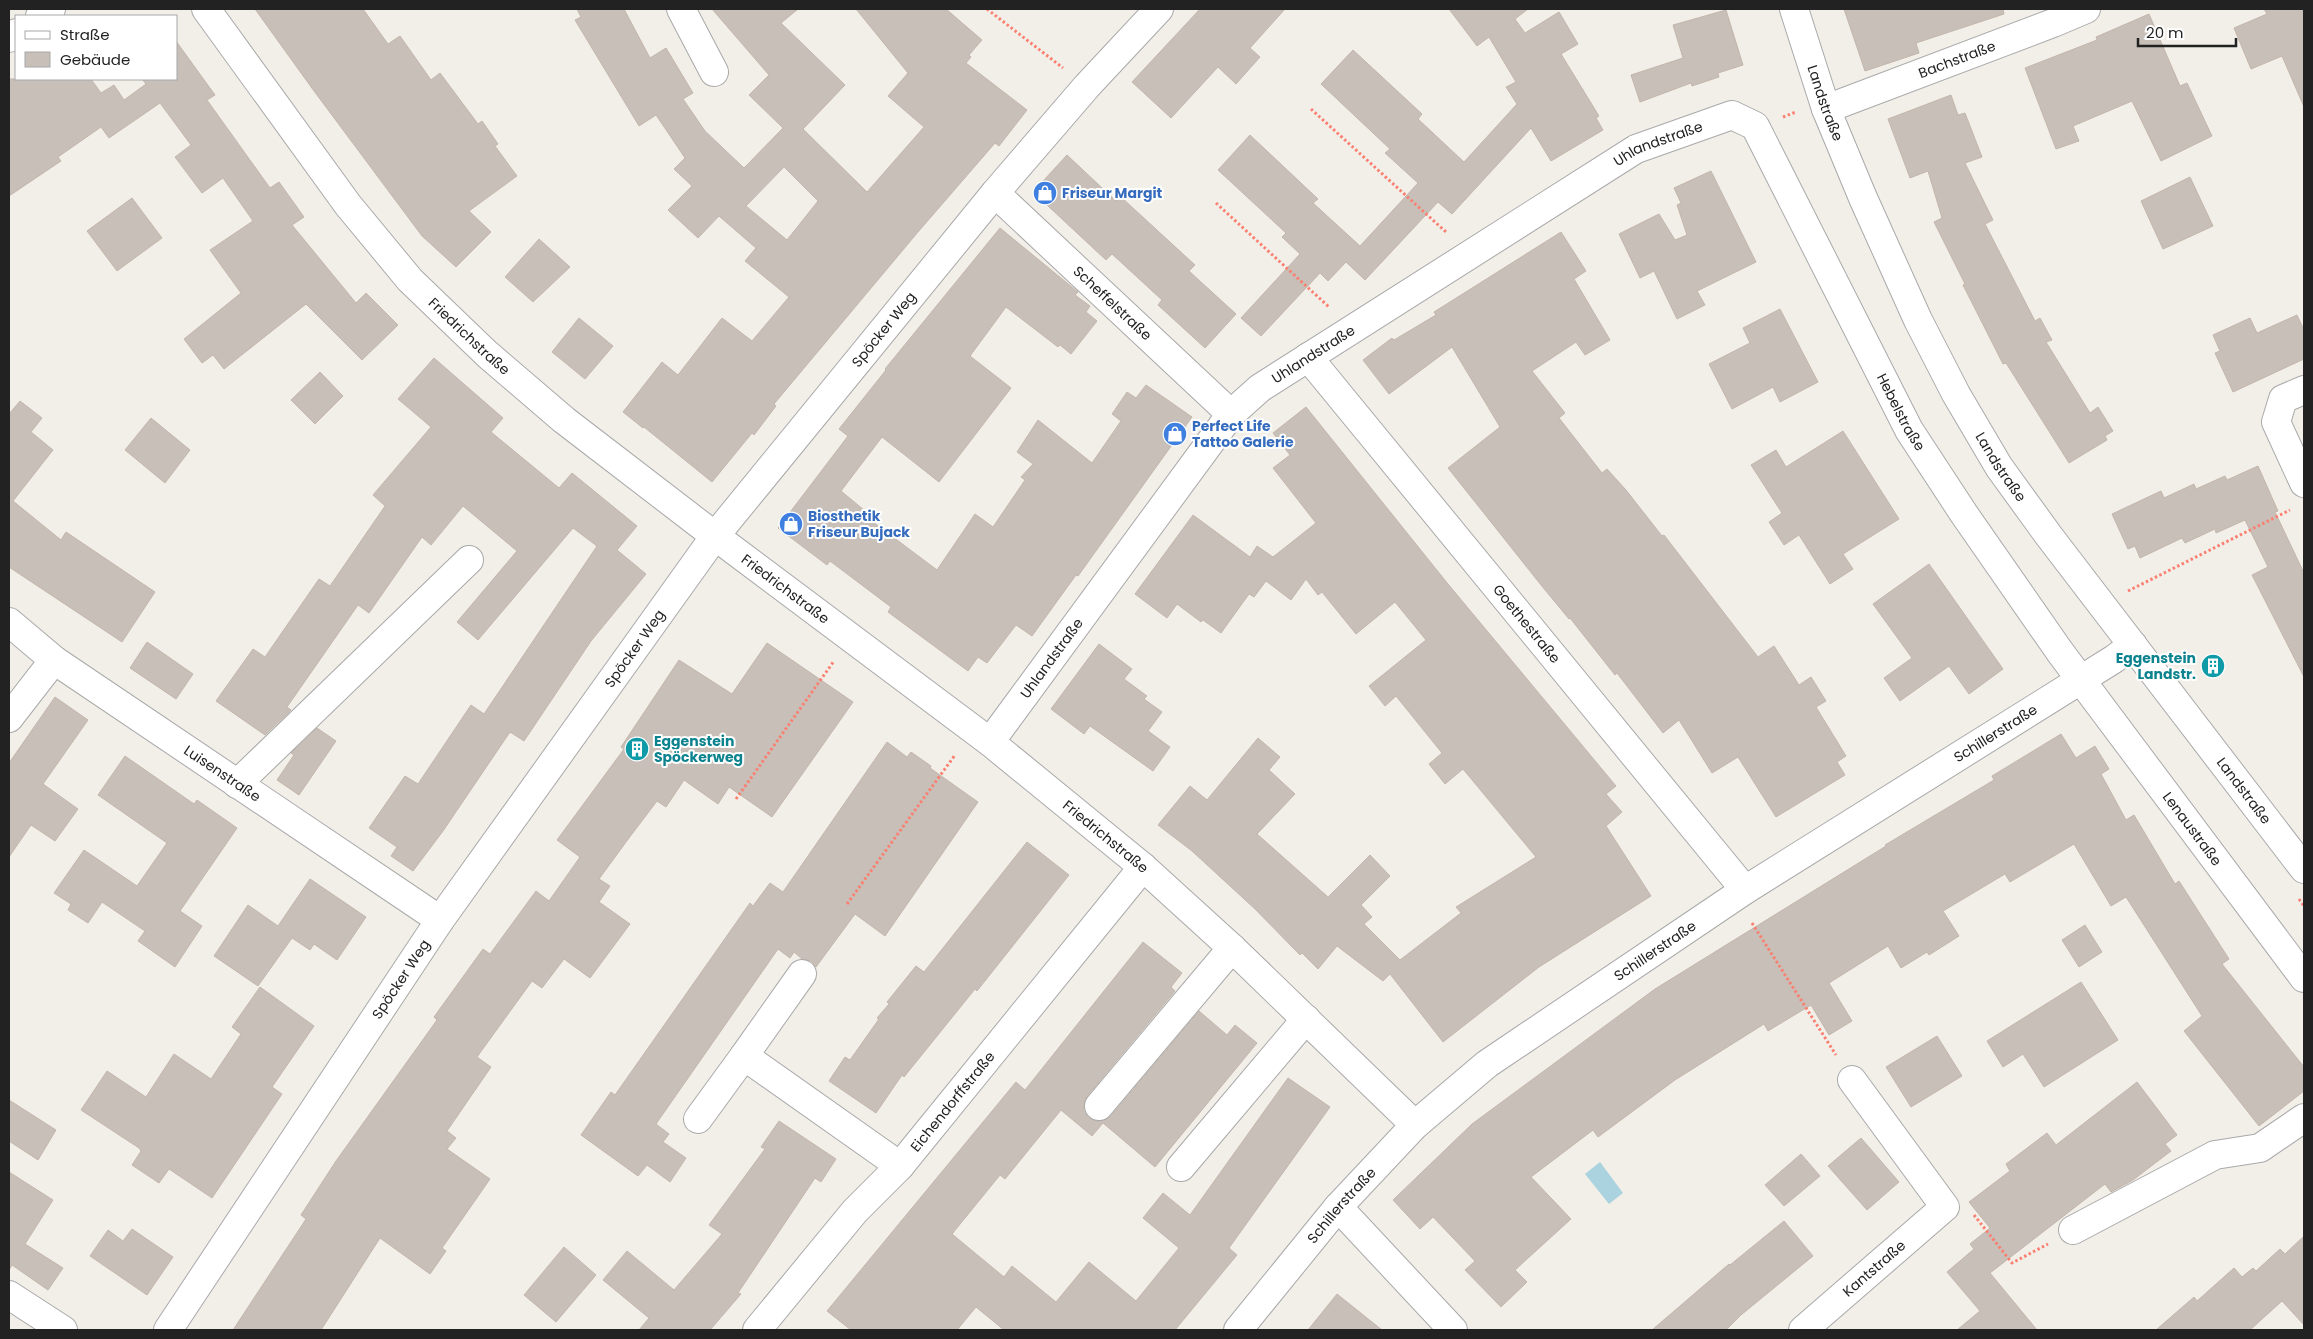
<svg xmlns="http://www.w3.org/2000/svg" width="2313" height="1339" viewBox="0 0 2313 1339" font-family="Poppins,sans-serif">
<style>
.water{fill:#aad3df}
.building{fill:#c7bfb8;stroke:#c4b6ab;fill-rule:evenodd}
.lines{fill:none;stroke-linecap:round;stroke-linejoin:round}
.minor-casing{stroke:#a9a9a9;stroke-width:30}
.path{stroke:#fa8072;stroke-width:3;stroke-dasharray:2.5 2.5;stroke-linecap:butt}
.minor{stroke:#fff;stroke-width:28}
.labels{text-anchor:middle;stroke-width:4;stroke-linejoin:round;paint-order:stroke}
.street-label{font-size:14px;fill:#222;stroke:#fff}
.shop-label{font-size:14px;font-weight:bold;fill:#366cbe;stroke:#fff;text-anchor:start}
.culture-label{font-size:14px;font-weight:bold;fill:#0d838f;stroke:#fff;text-anchor:end}
</style>
<rect width="100%" height="100%" fill="#f2efe9"/>
<path class="water" d="M 1600,1162 L 1623,1193 L 1609,1204 L 1585,1174 Z"/>
<path class="building" d="M 255,9 L 363,9 L 388,44 L 400,36 L 431,80 L 440,73 L 478,124 L 482,121 L 498,144 L 495,146 L 517,176 L 469,211 L 491,232 L 456,267 L 422,236 L 314,91 Z
M 577,9 L 624,9 L 650,58 L 666,48 L 693,93 L 683,99 L 705,131 L 744,168 L 783,128 L 749,95 L 769,75 L 712,9 L 798,9 L 781,23 L 845,85 L 803,129 L 867,192 L 924,127 L 888,96 L 908,73 L 856,9 L 946,9 L 982,40 L 969,55 L 971,57 L 966,63 L 1027,110 L 999,146 L 995,143 L 918,232 L 774,404 L 776,406 L 754,435 L 752,433 L 712,482 L 644,427 L 643,428 L 623,412 L 662,362 L 678,375 L 722,318 L 752,341 L 789,297 L 745,261 L 756,248 L 719,216 L 698,238 L 668,210 L 692,186 L 674,169 L 685,158 L 656,115 L 639,126 L 575,20 L 581,17 ZM 784,167 L 818,201 L 787,240 L 746,206 Z
M 1200,9 L 1285,9 L 1250,48 L 1260,57 L 1236,84 L 1218,67 L 1171,118 L 1132,82 Z
M 1449,9 L 1528,9 L 1515,19 L 1525,33 L 1559,12 L 1578,44 L 1561,54 L 1599,116 L 1596,118 L 1603,130 L 1551,161 L 1531,128 L 1452,214 L 1438,202 L 1365,280 L 1346,262 L 1328,281 L 1320,273 L 1261,336 L 1241,318 L 1300,254 L 1282,237 L 1286,233 L 1218,170 L 1250,135 L 1318,199 L 1313,203 L 1360,246 L 1418,183 L 1385,153 L 1390,149 L 1321,84 L 1353,50 L 1422,114 L 1418,119 L 1464,162 L 1517,104 L 1506,87 L 1516,82 L 1489,37 L 1477,46 Z
M 1844,9 L 2003,9 L 2004,14 L 1916,43 L 1919,53 L 1865,71 Z
M 2264,9 L 2304,9 L 2304,107 L 2282,56 L 2251,69 L 2234,28 L 2267,14 Z
M 1726,10 L 1743,65 L 1718,73 L 1719,77 L 1692,86 L 1691,83 L 1640,102 L 1631,75 L 1683,58 L 1673,25 Z
M 2149,14 L 2180,86 L 2187,83 L 2212,136 L 2161,161 L 2132,101 L 2073,126 L 2079,141 L 2056,149 L 2025,68 L 2097,40 L 2096,37 Z
M 176,41 L 215,95 L 207,100 L 270,188 L 279,182 L 304,217 L 292,225 L 356,303 L 366,293 L 398,325 L 362,360 L 306,304 L 224,369 L 213,355 L 202,363 L 184,339 L 241,293 L 210,250 L 253,221 L 223,178 L 202,193 L 175,157 L 191,145 L 160,103 L 109,138 L 101,127 L 58,157 L 61,161 L 9,196 L 9,79 L 91,79 L 101,93 L 114,85 L 124,100 L 146,84 L 142,79 L 176,79 Z
M 1951,95 L 1958,115 L 1965,113 L 1982,157 L 1965,163 L 1993,220 L 1985,224 L 2035,321 L 2040,318 L 2052,340 L 2046,342 L 2090,413 L 2098,407 L 2113,431 L 2105,436 L 2107,440 L 2069,463 L 2006,363 L 2003,364 L 1963,285 L 1965,284 L 1934,222 L 1942,218 L 1928,171 L 1910,178 L 1888,119 Z
M 1067,155 L 1116,201 L 1121,197 L 1195,265 L 1189,271 L 1236,314 L 1205,348 L 1158,305 L 1162,300 L 1112,254 L 1106,260 L 1033,192 Z
M 1711,171 L 1756,262 L 1697,291 L 1705,305 L 1677,319 L 1654,271 L 1640,278 L 1619,234 L 1659,214 L 1675,240 L 1687,235 L 1677,205 L 1681,203 L 1674,188 Z
M 2190,177 L 2213,226 L 2163,249 L 2141,201 Z
M 132,198 L 162,238 L 117,271 L 87,231 Z
M 1000,228 L 1078,292 L 1075,295 L 1090,306 L 1086,312 L 1097,321 L 1071,354 L 1060,345 L 1058,347 L 1006,307 L 970,356 L 1011,388 L 939,482 L 882,437 L 841,491 L 864,510 L 861,513 L 937,570 L 975,514 L 993,527 L 1025,480 L 1021,477 L 1033,464 L 1017,452 L 1038,420 L 1092,463 L 1121,421 L 1112,414 L 1127,392 L 1136,398 L 1146,385 L 1192,417 L 1078,576 L 1076,575 L 1032,636 L 1016,625 L 987,663 L 978,657 L 968,671 L 888,612 L 891,607 L 830,561 L 827,565 L 778,528 L 848,436 L 839,429 L 886,370 L 885,369 Z
M 1561,232 L 1586,271 L 1574,279 L 1610,340 L 1585,355 L 1576,342 L 1532,371 L 1565,413 L 1559,418 L 1602,473 L 1607,469 L 1626,490 L 1662,536 L 1664,535 L 1758,657 L 1774,646 L 1799,685 L 1811,677 L 1826,701 L 1816,707 L 1846,756 L 1837,762 L 1845,775 L 1776,817 L 1738,757 L 1712,773 L 1679,720 L 1663,733 L 1617,673 L 1615,675 L 1570,618 L 1569,619 L 1541,585 L 1448,468 L 1500,427 L 1452,347 L 1389,394 L 1363,360 L 1392,338 L 1394,340 L 1436,315 L 1434,312 Z
M 539,239 L 570,267 L 533,302 L 505,277 Z
M 1780,309 L 1818,382 L 1780,402 L 1773,387 L 1732,409 L 1709,364 L 1750,343 L 1743,328 Z
M 2297,315 L 2304,330 L 2304,359 L 2233,392 L 2215,353 L 2220,351 L 2213,335 L 2250,318 L 2257,333 Z
M 579,318 L 613,346 L 585,379 L 552,352 Z
M 434,358 L 503,418 L 491,432 L 559,488 L 572,473 L 637,526 L 617,550 L 646,574 L 591,641 L 524,741 L 510,732 L 443,831 L 413,871 L 391,856 L 397,847 L 369,828 L 405,776 L 418,784 L 471,705 L 484,714 L 597,546 L 573,528 L 478,640 L 457,622 L 517,551 L 463,506 L 431,545 L 422,537 L 369,613 L 358,605 L 287,707 L 291,710 L 265,735 L 216,701 L 253,649 L 265,657 L 319,579 L 330,586 L 385,506 L 373,495 L 431,427 L 398,399 Z
M 320,372 L 343,396 L 315,424 L 291,400 Z
M 20,401 L 42,418 L 31,432 L 53,450 L 13,501 L 61,540 L 66,532 L 155,592 L 122,642 L 9,567 L 9,414 Z
M 1306,407 L 1448,584 L 1616,786 L 1606,794 L 1622,812 L 1606,826 L 1651,896 L 1539,967 L 1443,1042 L 1390,974 L 1383,981 L 1337,946 L 1318,969 L 1302,953 L 1300,955 L 1255,909 L 1192,851 L 1158,825 L 1190,786 L 1207,800 L 1258,738 L 1280,757 L 1269,770 L 1295,794 L 1257,834 L 1328,897 L 1370,855 L 1390,876 L 1361,905 L 1372,917 L 1364,924 L 1400,960 L 1461,913 L 1456,907 L 1536,857 L 1463,769 L 1445,784 L 1429,764 L 1442,753 L 1396,696 L 1385,706 L 1369,686 L 1426,640 L 1395,602 L 1356,634 L 1322,592 L 1318,595 L 1306,579 L 1291,600 L 1266,581 L 1254,597 L 1249,594 L 1221,633 L 1203,620 L 1201,622 L 1177,604 L 1167,618 L 1135,594 L 1193,515 L 1250,557 L 1257,546 L 1273,557 L 1316,523 L 1273,468 L 1290,455 L 1273,433 Z
M 151,418 L 190,450 L 165,483 L 125,450 Z
M 1843,431 L 1899,519 L 1843,554 L 1853,569 L 1830,584 L 1799,535 L 1784,545 L 1769,522 L 1782,513 L 1751,465 L 1776,450 L 1786,467 Z
M 2258,466 L 2278,511 L 2275,512 L 2304,573 L 2304,677 L 2252,575 L 2268,567 L 2245,520 L 2216,533 L 2215,529 L 2185,543 L 2182,538 L 2140,558 L 2135,546 L 2128,549 L 2112,514 L 2161,491 L 2164,498 L 2194,484 L 2196,489 L 2225,476 L 2227,480 Z
M 1929,564 L 2003,669 L 1969,694 L 1949,666 L 1900,701 L 1884,678 L 1912,658 L 1873,604 Z
M 147,642 L 193,674 L 176,699 L 130,668 Z
M 767,643 L 853,702 L 772,817 L 729,787 L 718,804 L 684,780 L 666,807 L 657,801 L 629,838 L 599,879 L 610,886 L 599,902 L 630,924 L 590,978 L 564,959 L 542,988 L 532,981 L 477,1057 L 491,1067 L 447,1131 L 456,1138 L 447,1149 L 490,1179 L 442,1248 L 446,1251 L 430,1274 L 380,1238 L 321,1330 L 233,1330 L 306,1219 L 301,1215 L 336,1161 L 437,1020 L 434,1017 L 483,949 L 490,954 L 536,891 L 549,901 L 580,857 L 557,840 L 624,749 L 621,747 L 679,660 L 732,694 Z
M 1099,644 L 1132,669 L 1124,679 L 1147,696 L 1144,699 L 1162,712 L 1148,731 L 1170,747 L 1153,771 L 1090,726 L 1084,734 L 1051,709 Z
M 55,697 L 88,720 L 43,784 L 78,809 L 55,841 L 31,825 L 9,857 L 9,763 Z
M 317,728 L 336,741 L 299,795 L 277,780 L 294,755 L 291,753 Z
M 2061,734 L 2076,758 L 2095,746 L 2109,769 L 2101,774 L 2126,820 L 2134,815 L 2175,884 L 2179,881 L 2229,959 L 2222,964 L 2304,1067 L 2304,1091 L 2259,1126 L 2184,1031 L 2202,1016 L 2126,897 L 2111,906 L 2074,844 L 2010,882 L 2005,874 L 1943,911 L 1959,936 L 1929,955 L 1927,952 L 1901,968 L 1888,946 L 1829,983 L 1852,1021 L 1829,1035 L 1811,1005 L 1768,1031 L 1764,1024 L 1675,1080 L 1598,1137 L 1593,1130 L 1531,1177 L 1571,1219 L 1515,1270 L 1527,1282 L 1501,1307 L 1465,1270 L 1475,1261 L 1433,1217 L 1420,1229 L 1393,1200 L 1472,1124 L 1655,989 L 1886,846 L 1885,845 L 1994,780 L 1992,776 Z
M 887,742 L 907,757 L 911,752 L 931,766 L 930,768 L 978,802 L 885,936 L 855,914 L 816,967 L 811,961 L 802,959 L 794,952 L 790,958 L 778,949 L 656,1124 L 669,1134 L 663,1142 L 686,1158 L 670,1182 L 647,1165 L 638,1176 L 581,1135 L 611,1092 L 615,1095 L 750,903 L 753,906 L 770,883 L 783,892 Z
M 125,756 L 194,804 L 197,800 L 237,828 L 180,911 L 202,926 L 175,967 L 138,941 L 145,931 L 102,902 L 88,923 L 68,910 L 71,904 L 54,893 L 84,850 L 137,886 L 167,843 L 98,795 Z
M 1027,842 L 1069,875 L 977,991 L 975,989 L 904,1077 L 902,1075 L 876,1113 L 829,1081 L 845,1057 L 850,1060 L 879,1019 L 877,1018 L 889,1004 L 887,1002 L 916,966 L 924,972 Z
M 310,879 L 366,917 L 337,960 L 314,944 L 310,950 L 292,938 L 258,986 L 214,956 L 248,905 L 278,926 Z
M 2085,925 L 2102,952 L 2079,967 L 2062,940 Z
M 1143,942 L 1182,973 L 1171,987 L 1175,991 L 1087,1096 L 1084,1104 L 1084,1111 L 1089,1118 L 1097,1121 L 1105,1120 L 1111,1116 L 1199,1011 L 1227,1035 L 1235,1025 L 1257,1043 L 1155,1167 L 1103,1123 L 1092,1136 L 1061,1110 L 1005,1179 L 1000,1175 L 952,1234 L 1004,1277 L 1012,1266 L 1056,1302 L 1089,1262 L 1136,1301 L 1179,1248 L 1143,1218 L 1163,1193 L 1190,1215 L 1288,1078 L 1330,1107 L 1229,1248 L 1237,1255 L 1175,1330 L 1004,1330 L 976,1307 L 957,1330 L 851,1330 L 827,1311 L 1016,1082 L 1025,1090 Z
M 2081,982 L 2118,1040 L 2044,1087 L 2023,1054 L 2003,1067 L 1987,1041 Z
M 260,987 L 314,1026 L 272,1087 L 282,1094 L 212,1198 L 169,1169 L 159,1183 L 132,1165 L 141,1151 L 139,1148 L 81,1110 L 107,1071 L 146,1097 L 174,1054 L 211,1079 L 241,1034 L 232,1027 Z
M 1937,1036 L 1962,1076 L 1911,1107 L 1886,1067 Z
M 2137,1082 L 2177,1135 L 2165,1144 L 2171,1151 L 2133,1180 L 2111,1192 L 2105,1184 L 1990,1273 L 2037,1330 L 1957,1330 L 1980,1311 L 1947,1272 L 1974,1249 L 1970,1244 L 1990,1228 L 1969,1202 L 2010,1171 L 2006,1164 L 2047,1133 L 2056,1145 Z
M 9,1100 L 56,1130 L 38,1160 L 9,1141 Z
M 779,1121 L 836,1159 L 821,1182 L 815,1178 L 738,1293 L 741,1294 L 710,1330 L 639,1330 L 649,1318 L 603,1280 L 627,1251 L 674,1290 L 722,1234 L 709,1225 L 765,1149 L 761,1147 Z
M 1861,1138 L 1899,1182 L 1867,1210 L 1828,1166 Z
M 1801,1154 L 1820,1176 L 1784,1206 L 1765,1185 Z
M 9,1172 L 53,1200 L 25,1244 L 63,1268 L 48,1290 L 12,1265 L 9,1270 Z
M 1784,1221 L 1813,1256 L 1741,1315 L 1726,1330 L 1652,1330 L 1729,1264 L 1730,1265 Z
M 132,1229 L 173,1257 L 147,1295 L 90,1256 L 108,1230 L 123,1241 Z
M 2304,1236 L 2304,1325 L 2282,1301 L 2250,1330 L 2156,1330 L 2194,1297 L 2197,1301 L 2234,1268 L 2242,1277 L 2253,1268 L 2256,1271 L 2280,1249 L 2285,1254 Z
M 564,1247 L 596,1275 L 556,1322 L 524,1295 Z
M 1337,1294 L 1382,1330 L 1308,1330 Z"/>
<g class="lines">
<g class="minor-casing">
<g id="minor">
<path id="s1" d="M 206,9 L 348,205 L 410,280 L 487,354 L 564,420 L 715,536 L 990,742 L 1143,867 L 1232,948 L 1415,1125"/>
<path d="M 681,9 L 714,72"/>
<path id="s2" d="M 1794,9 L 1826,109 L 1863,198 L 1918,320 L 1956,394 L 1999,467 L 2049,536 L 2304,869"/>
<path d="M 40,16 L 51,9"/>
<path d="M 9,38 L 16,33"/>
<path id="s3" d="M 1826,109 L 2053,23 L 2086,9"/>
<path id="s4" d="M 995,193 L 1231,414"/>
<path id="s5" d="M 1308,357 L 1745,890"/>
<path d="M 2304,390 L 2283,399 L 2276,422 L 2304,483"/>
<path id="s6" d="M 9,622 L 54,660 L 440,920"/>
<path d="M 9,718 L 54,660"/>
<path id="s7" d="M 990,742 L 1231,414 L 1260,388 L 1636,149 L 1732,115 L 1755,126 L 1909,430 L 1964,514 L 2060,652 L 2304,978"/>
<path d="M 237,784 L 469,560"/>
<path d="M 802,974 L 744,1056 L 900,1166"/>
<path d="M 1099,1106 L 1232,948"/>
<path d="M 698,1119 L 744,1056"/>
<path d="M 1181,1167 L 1306,1019"/>
<path d="M 1338,1207 L 1453,1330"/>
<path d="M 2073,1230 L 2215,1155 L 2260,1148 L 2304,1118"/>
<path d="M 9,1295 L 63,1330"/>
<path id="s8" d="M 168,1330 L 440,920 L 715,536 L 995,193 L 1087,86 L 1159,9"/>
<path id="s9" d="M 757,1330 L 855,1211 L 900,1166 L 1143,867"/>
<path id="s10" d="M 1238,1330 L 1338,1207 L 1415,1125 L 1487,1064 L 1745,890 L 2114,659 L 2133,645"/>
<path id="s11" d="M 1803,1330 L 1945,1207 L 1852,1080"/>
</g>
</g>
<path class="path" d="M 987,9 L 1063,68
M 1311,109 L 1446,232
M 1783,117 L 1796,112
M 1216,203 L 1329,307
M 2128,591 L 2290,510
M 736,799 L 834,661
M 2299,899 L 2304,906
M 847,904 L 955,755
M 1752,923 L 1836,1055
M 1974,1215 L 2012,1263 L 2048,1244"/>
<use href="#minor" class="minor"/>
</g>
<defs>
<g id="shop-disc" transform="scale(1.25)"><circle r="9.5" fill="#3f7fe0" stroke="#fff"/><path d="M-5-2.5h2.3a2.7 3.5 0 0 1 5.4 0H5L5.5 6h-11ZM-1.5-2.5h3a1.5 2.3 0 0 0-3 0Z" fill="#fff"/></g>
<g id="building-disc" transform="scale(1.25)"><circle r="9.5" fill="#0f9aa8" stroke="#fff"/><path d="M-4-6H4V6H1V3H-1V6H-4ZM-2.5-4.3h1.7v1.8h-1.7ZM.8-4.3h1.7v1.8H.8ZM-2.5-1h1.7V.8h-1.7ZM.8-1h1.7V.8H.8Z" fill="#fff"/></g>
</defs>
<g fill-rule="evenodd">
<use href="#shop-disc" x="1045" y="193"/>
<use href="#shop-disc" x="1175" y="434"/>
<use href="#shop-disc" x="791" y="524"/>
<use href="#building-disc" x="2213" y="666"/>
<use href="#building-disc" x="637" y="749"/>
</g>
<g class="labels">
<g class="street-label">
<text dy="5" stroke="none"><textPath href="#s3" startOffset="140">Bachstraße</textPath></text>
<text dy="5" stroke="none"><textPath href="#s2" startOffset="99">Landstraße</textPath></text>
<text dy="5" stroke="none"><textPath href="#s7" startOffset="914">Uhlandstraße</textPath></text>
<text dy="5" stroke="none"><textPath href="#s4" startOffset="161">Scheffelstraße</textPath></text>
<text dy="5" stroke="none"><textPath href="#s8" startOffset="1231">Spöcker Weg</textPath></text>
<text dy="5" stroke="none"><textPath href="#s1" startOffset="421">Friedrichstraße</textPath></text>
<text dy="5" stroke="none"><textPath href="#s7" startOffset="509">Uhlandstraße</textPath></text>
<text dy="5" stroke="none"><textPath href="#s7" startOffset="1340">Hebelstraße</textPath></text>
<text dy="5" stroke="none"><textPath href="#s2" startOffset="504">Landstraße</textPath></text>
<text dy="5" stroke="none"><textPath href="#s1" startOffset="826">Friedrichstraße</textPath></text>
<text dy="5" stroke="none"><textPath href="#s5" startOffset="345">Goethestraße</textPath></text>
<text dy="5" stroke="none"><textPath href="#s8" startOffset="826">Spöcker Weg</textPath></text>
<text dy="5" stroke="none"><textPath href="#s7" startOffset="104">Uhlandstraße</textPath></text>
<text dy="5" stroke="none"><textPath href="#s10" startOffset="972">Schillerstraße</textPath></text>
<text dy="5" stroke="none"><textPath href="#s6" startOffset="262">Luisenstraße</textPath></text>
<text dy="5" stroke="none"><textPath href="#s2" startOffset="909">Landstraße</textPath></text>
<text dy="5" stroke="none"><textPath href="#s7" startOffset="1849">Lenaustraße</textPath></text>
<text dy="5" stroke="none"><textPath href="#s1" startOffset="1231">Friedrichstraße</textPath></text>
<text dy="5" stroke="none"><textPath href="#s10" startOffset="568">Schillerstraße</textPath></text>
<text dy="5" stroke="none"><textPath href="#s8" startOffset="421">Spöcker Weg</textPath></text>
<text dy="5" stroke="none"><textPath href="#s9" startOffset="301">Eichendorffstraße</textPath></text>
<text dy="5" stroke="none"><textPath href="#s10" startOffset="162">Schillerstraße</textPath></text>
<text dy="5" stroke="none"><textPath href="#s11" startOffset="94">Kantstraße</textPath></text>
</g>
<g class="shop-label">
<text x="1062" y="198">Friseur Margit</text>
<text x="1192" y="431">Perfect Life<tspan x="1192" dy="16">Tattoo Galerie</tspan></text>
<text x="808" y="521">Biosthetik<tspan x="808" dy="16">Friseur Bujack</tspan></text>
</g>
<g class="culture-label">
<text x="2196" y="663">Eggenstein<tspan x="2196" dy="16">Landstr.</tspan></text>
<text x="654" y="746" text-anchor="start">Eggenstein<tspan x="654" dy="16">Spöckerweg</tspan></text>
</g>
</g>
<rect width="2313" height="1339" fill="none" stroke="#222222" stroke-width="20"/>
<rect x="15" y="15" width="162" height="65" fill="#ffffff" stroke="#a7a7a7"/>
<rect x="25" y="31" width="25" height="8" fill="#ffffff" stroke="#a7a7a7"/>
<text x="60" y="40" font-size="15" fill="#222222">Straße</text>
<rect x="25" y="52" width="25" height="15" fill="#c7bfb8" stroke="#a7a7a7"/>
<text x="60" y="65" font-size="15" fill="#222222">Gebäude</text>
<path d="M2138 38v8h98v-8" fill="none" stroke="#222222" stroke-width="2.5"/>
<text x="2146" y="38" font-size="15" fill="#222222" stroke="#ffffff" stroke-width="4" paint-order="stroke">20 m</text>
</svg>
